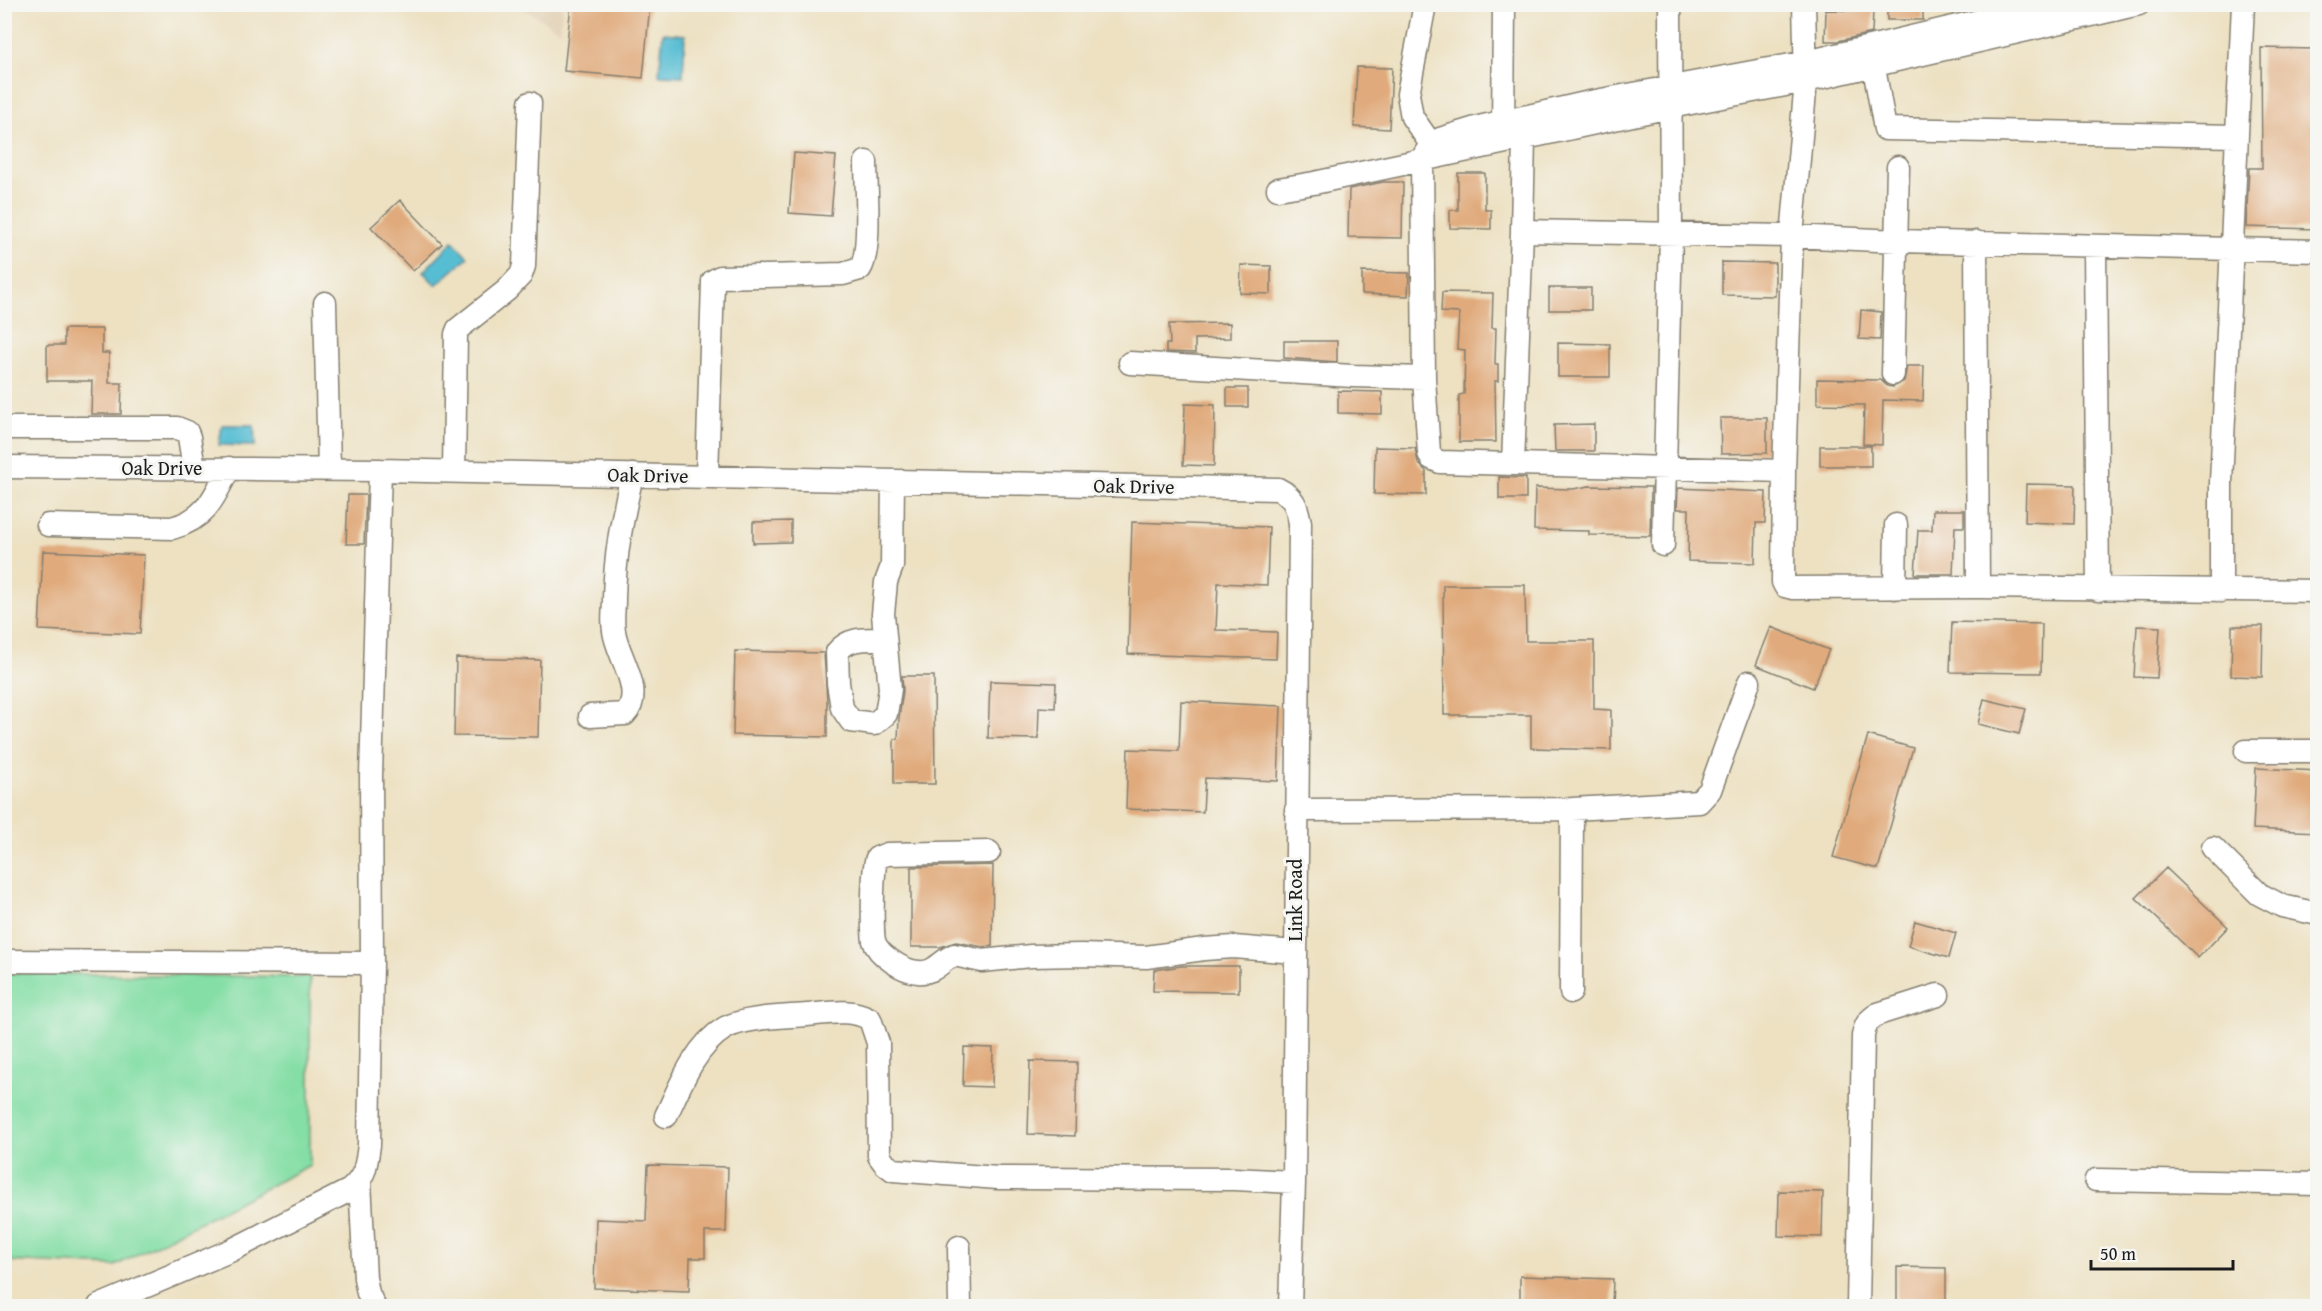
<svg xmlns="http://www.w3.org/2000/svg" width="2322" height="1311" viewBox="0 0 2322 1311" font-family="'Gentium Book Plus',serif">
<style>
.built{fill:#e2d0b4}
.green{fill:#84dea5;stroke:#507d60;stroke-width:1.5}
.water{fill:#56bdd3;stroke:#396c78;stroke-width:1.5}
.building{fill:#e0aa7b}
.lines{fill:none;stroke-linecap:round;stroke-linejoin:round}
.street-casing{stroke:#847e6f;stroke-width:25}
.street{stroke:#fff;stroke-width:22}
.labels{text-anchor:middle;stroke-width:6;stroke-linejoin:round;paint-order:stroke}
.street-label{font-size:20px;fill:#1c1c1c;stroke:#f6f6f2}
</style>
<rect width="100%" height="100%" fill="#f6f6f2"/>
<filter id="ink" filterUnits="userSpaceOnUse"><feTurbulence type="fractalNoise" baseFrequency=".0167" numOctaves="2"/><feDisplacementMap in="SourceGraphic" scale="12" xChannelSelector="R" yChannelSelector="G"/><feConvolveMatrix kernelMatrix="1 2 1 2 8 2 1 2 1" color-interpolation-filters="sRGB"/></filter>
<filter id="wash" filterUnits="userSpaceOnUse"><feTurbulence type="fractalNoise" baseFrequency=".008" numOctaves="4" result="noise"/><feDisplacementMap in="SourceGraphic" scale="24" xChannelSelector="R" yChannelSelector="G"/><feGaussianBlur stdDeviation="1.35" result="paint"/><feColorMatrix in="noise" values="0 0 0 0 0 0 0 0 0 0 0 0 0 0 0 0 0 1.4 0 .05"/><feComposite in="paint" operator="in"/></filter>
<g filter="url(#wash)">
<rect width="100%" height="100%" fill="#ede1c2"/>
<path class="built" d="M 518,5 L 563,5 L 560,31 Z"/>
<path class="green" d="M 5,973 L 310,977 L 310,1165 L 115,1266 L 5,1261 Z"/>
<path class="water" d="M 663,33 L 685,35 L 683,76 L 659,75 Z
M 453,241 L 468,257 L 436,285 L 423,272 Z
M 222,425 L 254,425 L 255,446 L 219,445 Z"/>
<g id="blocks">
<path class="building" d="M 571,4 L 650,4 L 643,78 L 564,71 Z
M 1887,4 L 1923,4 L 1923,20 L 1887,20 Z
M 1826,10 L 1873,11 L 1872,33 L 1838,41 L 1825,41 Z
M 2261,48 L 2314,49 L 2313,128 L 2318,128 L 2317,229 L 2246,227 L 2249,168 L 2262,168 Z
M 1357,67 L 1392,68 L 1389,129 L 1354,127 Z
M 794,153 L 836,156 L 831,216 L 789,213 Z
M 1458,173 L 1485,173 L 1485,210 L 1491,210 L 1491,229 L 1450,228 L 1450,210 L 1458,210 Z
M 1383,182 L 1403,182 L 1402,238 L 1348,237 L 1349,189 Z
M 400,200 L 442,244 L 413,271 L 371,227 Z
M 1722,262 L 1775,263 L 1775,296 L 1722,295 Z
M 1241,265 L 1271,266 L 1271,294 L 1240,293 Z
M 1362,272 L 1409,273 L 1408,296 L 1362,294 Z
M 1549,288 L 1591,288 L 1591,310 L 1549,310 Z
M 1442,292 L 1493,293 L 1492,328 L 1496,328 L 1495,364 L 1498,364 L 1498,381 L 1495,381 L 1496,442 L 1459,442 L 1459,395 L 1464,394 L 1465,350 L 1457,349 L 1459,313 L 1441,312 Z
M 1861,310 L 1881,312 L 1880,340 L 1859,339 Z
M 1230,323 L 1230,338 L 1195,339 L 1195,353 L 1166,352 L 1166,344 L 1170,344 L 1169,324 Z
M 64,329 L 102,329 L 102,353 L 109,353 L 109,383 L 122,383 L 121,414 L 91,414 L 92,381 L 47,381 L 47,345 L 64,345 Z
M 1284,341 L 1337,341 L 1337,362 L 1284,358 Z
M 1558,343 L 1610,344 L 1610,377 L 1558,377 Z
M 1907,366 L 1924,366 L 1923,401 L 1883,400 L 1882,445 L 1863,444 L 1864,405 L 1817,404 L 1817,379 L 1881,380 L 1887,386 L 1893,387 L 1904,381 Z
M 1227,388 L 1248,388 L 1248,407 L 1227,407 Z
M 1338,391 L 1382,392 L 1382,414 L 1338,413 Z
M 1185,404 L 1215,405 L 1214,466 L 1183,465 Z
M 1720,418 L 1767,418 L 1767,453 L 1721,454 Z
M 1594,424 L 1594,451 L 1555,451 L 1554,425 Z
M 1820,446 L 1871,446 L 1871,466 L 1820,466 Z
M 1375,447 L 1415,448 L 1418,463 L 1426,471 L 1426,495 L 1374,494 Z
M 1499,477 L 1526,478 L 1526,499 L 1499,499 Z
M 2026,484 L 2075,485 L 2074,524 L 2025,522 Z
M 1589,486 L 1651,487 L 1650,536 L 1589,535 L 1589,531 L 1534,530 L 1535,488 L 1573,489 Z
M 1678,488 L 1766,492 L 1765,523 L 1756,523 L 1755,563 L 1688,561 L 1689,509 L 1677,509 Z
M 348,495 L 366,495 L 364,544 L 346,544 Z
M 1933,510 L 1964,510 L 1964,527 L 1955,527 L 1953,574 L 1915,574 L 1918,530 L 1932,530 Z
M 791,521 L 791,542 L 753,543 L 753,522 Z
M 1132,522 L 1269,527 L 1267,585 L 1218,583 L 1216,630 L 1277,632 L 1276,659 L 1128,654 Z
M 43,551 L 144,555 L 140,634 L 39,630 Z
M 1443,585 L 1525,585 L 1526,641 L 1594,641 L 1594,709 L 1611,710 L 1611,750 L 1531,748 L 1531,715 L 1444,715 Z
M 1952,622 L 2042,624 L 2041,673 L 1950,672 Z
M 2137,626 L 2160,627 L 2157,678 L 2134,677 Z
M 2232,626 L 2263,626 L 2262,677 L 2231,676 Z
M 1771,627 L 1829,650 L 1813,688 L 1756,665 Z
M 735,651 L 824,653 L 827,702 L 827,737 L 733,735 Z
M 456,658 L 540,660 L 538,737 L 454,736 Z
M 902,676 L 934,676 L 935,784 L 894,784 L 894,739 L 898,739 L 899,718 L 903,691 Z
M 990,681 L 1056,683 L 1055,708 L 1039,707 L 1038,739 L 988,738 Z
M 1984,699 L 2026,709 L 2019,734 L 1978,724 Z
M 1181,701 L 1281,706 L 1278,781 L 1205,778 L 1203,812 L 1126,809 L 1128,749 L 1179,751 Z
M 1868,735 L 1913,748 L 1878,869 L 1833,857 Z
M 2256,768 L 2318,771 L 2318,832 L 2253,829 Z
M 993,865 L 992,946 L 983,947 L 956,942 L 940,947 L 911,947 L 911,867 Z
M 2166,868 L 2228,927 L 2198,958 L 2136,898 Z
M 1915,921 L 1956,933 L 1949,958 L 1908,946 Z
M 1182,966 L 1239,966 L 1239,992 L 1153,991 L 1154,970 Z
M 964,1047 L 993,1048 L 992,1087 L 963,1086 Z
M 1030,1061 L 1077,1062 L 1075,1136 L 1028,1134 Z
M 648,1165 L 728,1167 L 726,1232 L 705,1232 L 705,1258 L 690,1258 L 689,1291 L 594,1288 L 596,1219 L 646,1221 Z
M 1779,1191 L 1823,1192 L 1822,1237 L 1778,1236 Z
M 1897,1267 L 1946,1268 L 1946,1306 L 1897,1306 Z
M 1520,1276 L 1613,1279 L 1612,1306 L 1520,1306 Z"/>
</g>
</g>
<g filter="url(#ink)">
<use href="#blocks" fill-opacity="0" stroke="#847e6f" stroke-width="1.5"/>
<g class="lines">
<g class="street-casing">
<path id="street" d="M 1425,4 L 1408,94 L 1412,117 L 1431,144
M 1804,4 L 1806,81 L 1792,236 L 1784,471 L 1783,582 L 1785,586 L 1793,588 L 1978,587 L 2318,591
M 1871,51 L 1885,129 L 2236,136
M 1503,135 L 1504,4
M 1278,189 L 1314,183 L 1670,107 L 1806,81 L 2139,4
M 1522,231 L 1792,236 L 1898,241 L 2318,251
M 1976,242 L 1978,587
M 2095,246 L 2098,590
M 325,303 L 329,469
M 1130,363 L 1353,376 L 1424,378
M 1893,374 L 1898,167
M 4,428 L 177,428 L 187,432 L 189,437 L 194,468
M 1513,464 L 1522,231 L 1524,138
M 4,467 L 380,470 L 1278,489 C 1294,497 1297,506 1300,523 L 1294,1182 L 1290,1306
M 454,471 L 456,334 L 458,329 L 507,290 L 521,275 L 524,266 L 530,103
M 1784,471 L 1440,462 L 1431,458 L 1429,453 L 1424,378 L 1422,159 L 1431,144 L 1440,139 L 1479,127 L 1590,102 L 1807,62 L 2050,4
M 707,477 L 713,281 L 720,277 L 843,274 L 860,269 C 872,252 866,186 866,162
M 48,525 L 172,528 C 206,519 214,498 229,468
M 1663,545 L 1671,234 L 1670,4
M 1895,588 L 1896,525
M 2221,591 L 2221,483 L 2243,4
M 884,639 C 866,639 849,637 837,652 L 838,683 L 842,708 L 851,721 L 874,724 L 886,714 L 890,689 L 883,614 L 886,582 L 892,566 L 893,481
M 590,716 L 625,714 C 646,692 617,656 614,631 C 612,621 614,610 614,599 C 615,553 622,520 632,475
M 2246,751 L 2318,751
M 1296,810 L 1572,809 L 1699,802 L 1710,790 L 1749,682
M 2213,848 L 2259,894 L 2282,906 L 2318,914
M 989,852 L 887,854 L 877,858 C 872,869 872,929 874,941 C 878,955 903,971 918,972 C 935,974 940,961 954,955 L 982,961 L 1031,956 L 1081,955 L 1146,957 L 1204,949 L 1234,947 L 1295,952
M 4,961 L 372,963
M 1571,992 L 1572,809
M 666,1116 C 680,1086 695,1046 725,1028 C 744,1017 785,1017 807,1015 C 829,1013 851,1008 870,1019 L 878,1043 L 879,1156 L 885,1164 L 893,1170 L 998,1178 L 1234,1179 L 1294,1182
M 2096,1180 L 2318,1184
M 360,1181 L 365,1278 L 368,1293 L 374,1306
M 959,1247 L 960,1306
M 99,1306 L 232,1250 L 350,1190 C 366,1176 366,1166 369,1145 L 372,963 L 371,776 L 380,470
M 1858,1306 L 1863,1036 C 1865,1025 1868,1020 1878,1014 L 1938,995"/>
</g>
<use href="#street" class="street"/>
</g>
</g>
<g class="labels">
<g class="street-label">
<text x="162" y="475">Oak Drive</text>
<text transform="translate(648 475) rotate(1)" y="7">Oak Drive</text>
<text transform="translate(1134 486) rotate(1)" y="7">Oak Drive</text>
<text transform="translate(1295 900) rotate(-90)" y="7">Link Road</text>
</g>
</g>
<rect width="2322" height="1311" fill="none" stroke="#f6f6f2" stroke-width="24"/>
<path d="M2091 1260v9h142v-9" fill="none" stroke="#1c1c1c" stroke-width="3"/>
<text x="2100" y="1260" font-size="18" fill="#1c1c1c" stroke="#f6f6f2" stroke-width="4.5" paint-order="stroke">50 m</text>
</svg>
